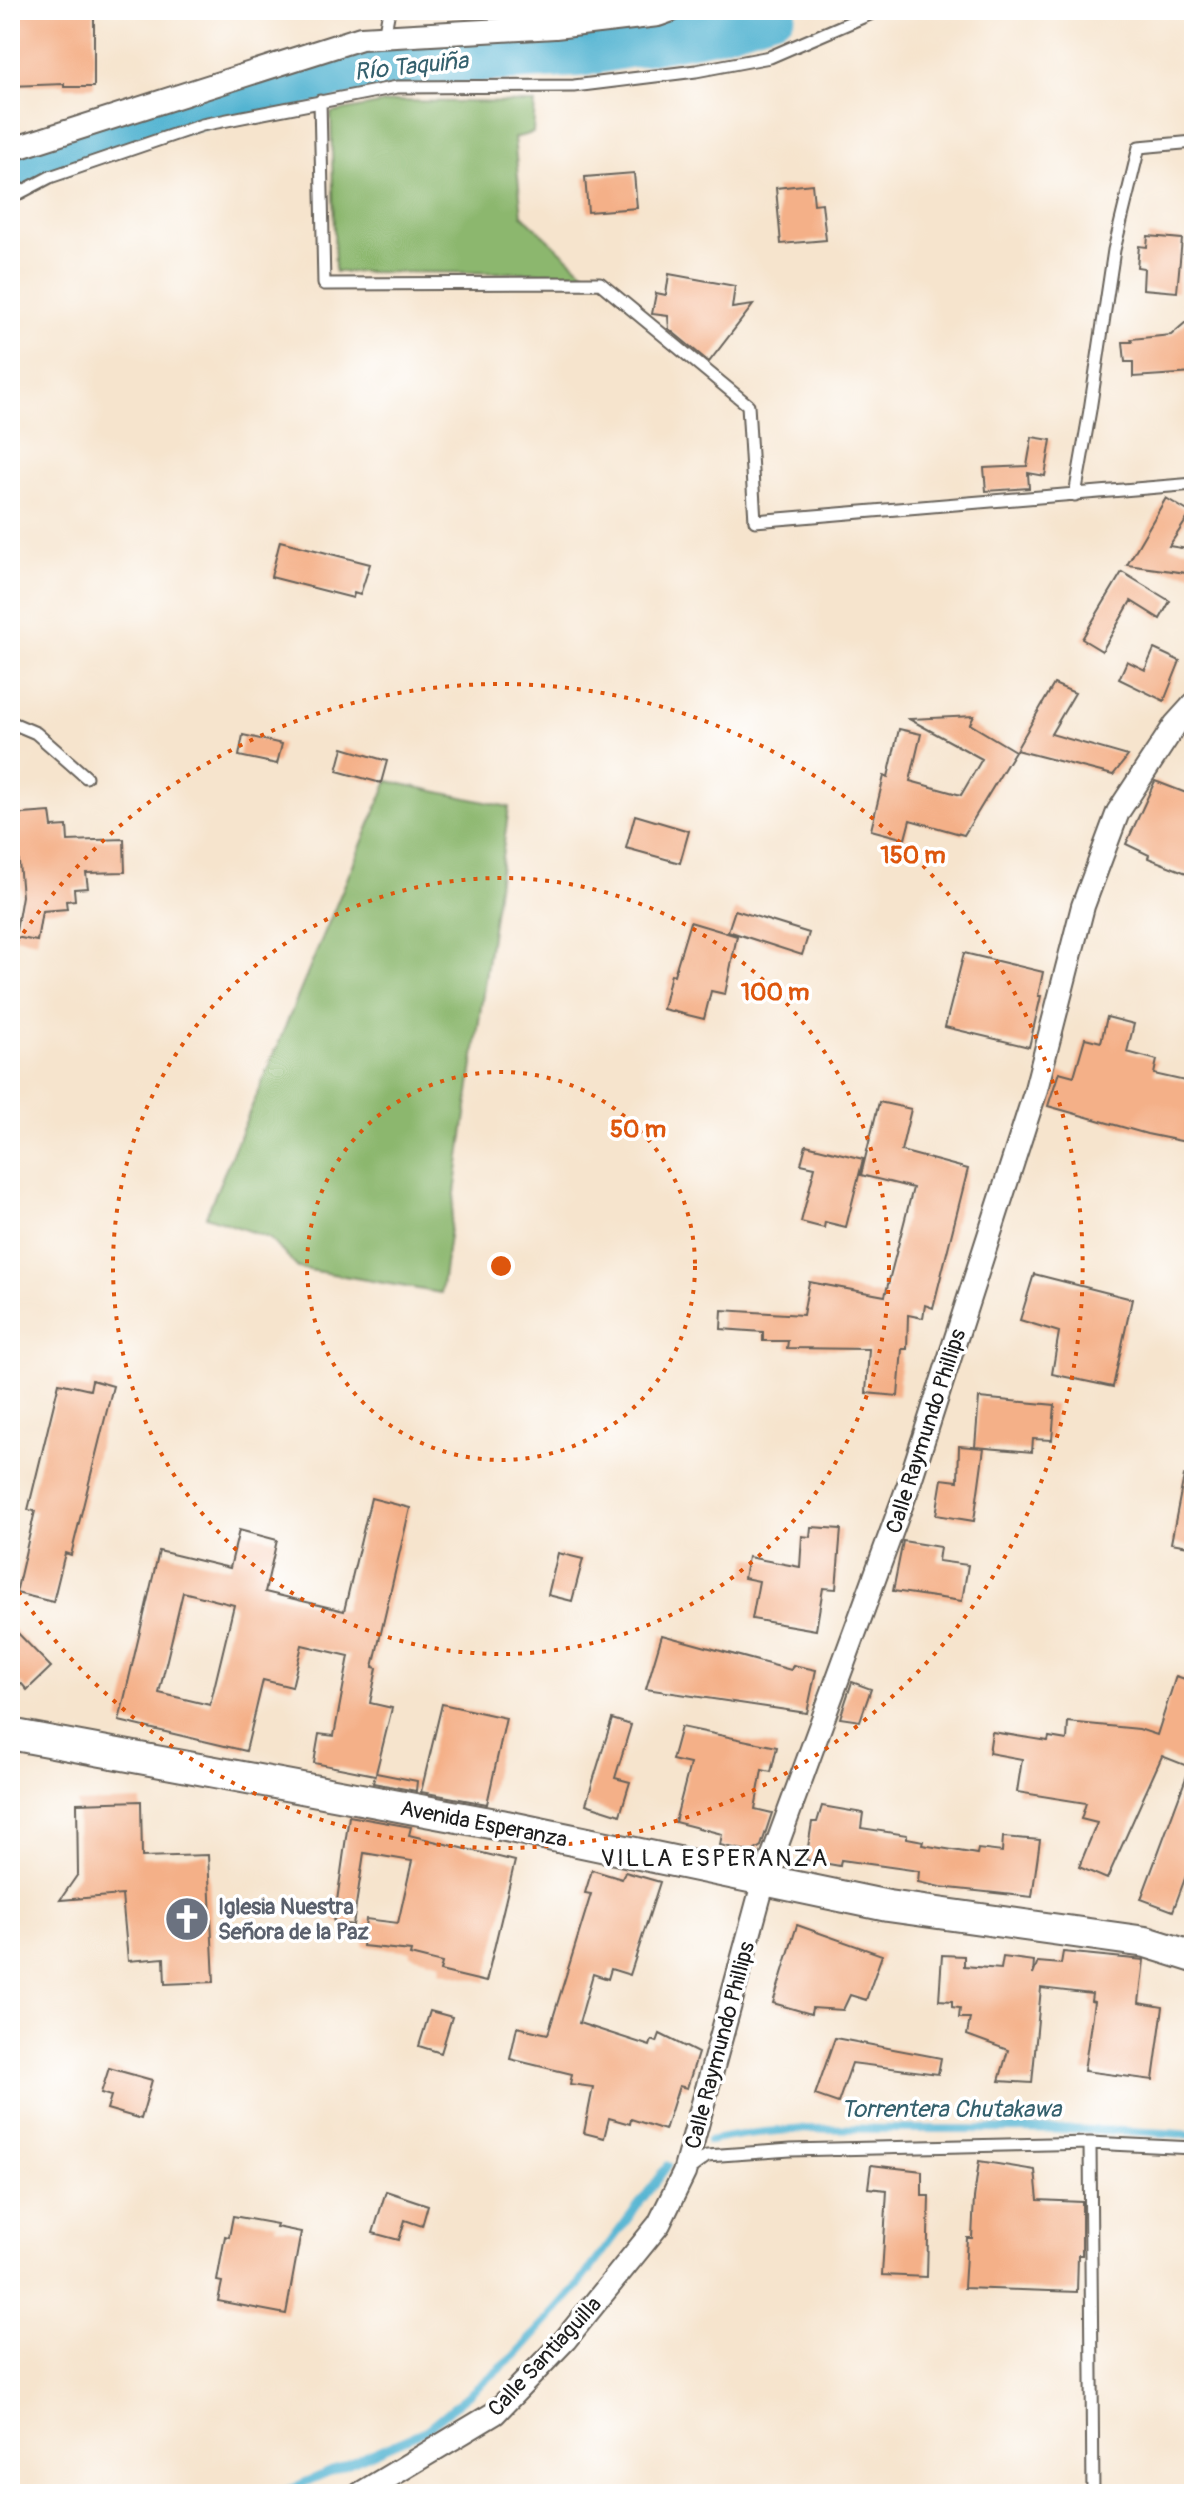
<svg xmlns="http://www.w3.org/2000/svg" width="1204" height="2504" viewBox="0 0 1204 2504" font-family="Pangolin,sans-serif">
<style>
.forest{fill:#8cb76e;stroke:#546a45;stroke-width:2}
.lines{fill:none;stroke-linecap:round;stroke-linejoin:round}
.stream{stroke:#52b4d1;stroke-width:8}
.river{stroke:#52b4d1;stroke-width:46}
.building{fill:#f4b088;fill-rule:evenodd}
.lane-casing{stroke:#68625a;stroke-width:15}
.street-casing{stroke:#68625a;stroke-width:26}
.secondary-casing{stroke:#68625a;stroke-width:34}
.lane{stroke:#fff;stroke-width:11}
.street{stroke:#fff;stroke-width:22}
.secondary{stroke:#fff;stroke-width:30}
.ring{fill:none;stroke:#de560d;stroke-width:4;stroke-dasharray:4 8}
.labels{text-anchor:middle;stroke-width:7;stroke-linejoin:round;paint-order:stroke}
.street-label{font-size:22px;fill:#1c1c1c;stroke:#fff}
.worship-label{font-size:22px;font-weight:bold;fill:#5b616d;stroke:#fff;text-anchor:start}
.water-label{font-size:24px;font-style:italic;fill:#34606d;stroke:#fff}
.neighbourhood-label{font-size:24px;letter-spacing:2px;fill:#1c1c1c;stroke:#fff}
.centre{fill:#de560d;stroke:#fff;stroke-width:4}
.ring-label{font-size:24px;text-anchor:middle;font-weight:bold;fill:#de560d;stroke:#fff;stroke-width:7;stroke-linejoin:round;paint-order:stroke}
</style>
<rect width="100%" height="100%" fill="#fff"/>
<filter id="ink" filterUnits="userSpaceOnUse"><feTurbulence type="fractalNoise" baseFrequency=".0125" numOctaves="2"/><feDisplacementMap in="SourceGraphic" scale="16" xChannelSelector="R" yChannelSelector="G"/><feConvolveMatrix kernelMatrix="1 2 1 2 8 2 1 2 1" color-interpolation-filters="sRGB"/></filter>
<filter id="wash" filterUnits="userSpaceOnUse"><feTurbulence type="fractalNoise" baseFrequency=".006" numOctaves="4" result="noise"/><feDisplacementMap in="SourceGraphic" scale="32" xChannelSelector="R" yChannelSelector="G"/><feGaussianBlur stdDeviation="1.8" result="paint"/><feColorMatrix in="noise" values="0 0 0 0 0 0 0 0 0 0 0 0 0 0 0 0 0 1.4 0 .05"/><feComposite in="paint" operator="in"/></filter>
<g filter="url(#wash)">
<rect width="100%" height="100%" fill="#f6e4cd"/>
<path class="forest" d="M 395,101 L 535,103 L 533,133 L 514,138 L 522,215 L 585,273 L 335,272 L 331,113 Z
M 388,781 L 509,807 L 441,1293 L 298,1268 L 269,1238 L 206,1216 Z"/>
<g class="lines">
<path class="stream" d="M 709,2141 C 778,2125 850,2129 920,2129 C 1012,2129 1103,2128 1194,2135
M 278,2494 L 426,2430 L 515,2356 L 577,2287 L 668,2165"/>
<path class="river" d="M 10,170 L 159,116 L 375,66 L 581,54 L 709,30 L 774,10"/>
</g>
<g id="blocks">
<path class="building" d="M 10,10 L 94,10 L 94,87 L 64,87 L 64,84 L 10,86 Z
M 634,173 L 637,208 L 588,212 L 585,177 Z
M 812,184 L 814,204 L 822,203 L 826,240 L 781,244 L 776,188 Z
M 1148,236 L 1182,239 L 1177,292 L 1143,289 L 1144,268 L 1137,267 L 1139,246 L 1147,247 Z
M 669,274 L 735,286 L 732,308 L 753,305 L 709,362 L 669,329 L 668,316 L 652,314 L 656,293 L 666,295 Z
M 1194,315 L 1194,373 L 1133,377 L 1133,362 L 1125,362 L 1123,342 L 1132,342 L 1131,339 L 1171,335 Z
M 1032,437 L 1051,440 L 1045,476 L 1028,473 L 1029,488 L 986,491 L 984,468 L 1027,466 Z
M 1166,498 L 1191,513 L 1169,546 L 1194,550 L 1194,574 L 1127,565 Z
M 280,541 L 370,564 L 360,595 L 354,593 L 353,598 L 271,577 Z
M 1122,572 L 1170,601 L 1160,619 L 1131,601 L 1102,651 L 1082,639 Z
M 1154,649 L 1180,661 L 1164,701 L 1119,679 L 1127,661 L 1145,670 Z
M 1054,684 L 1075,693 L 1051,734 L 1128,756 L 1113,775 L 1016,750 Z
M 974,716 L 970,724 L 1015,751 L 964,835 L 910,820 L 905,839 L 871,830 L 884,776 L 888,777 L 899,729 L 921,734 L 910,781 L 961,795 L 982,759 L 909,719 Z
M 243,735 L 282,744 L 277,764 L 239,756 Z
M 343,748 L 387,761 L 381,783 L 337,771 Z
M 1155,781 L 1194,796 L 1194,876 L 1148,858 L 1149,855 L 1126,844 Z
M 50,812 L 52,827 L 67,826 L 68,841 L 124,839 L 125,872 L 86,873 L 88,888 L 74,889 L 75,900 L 66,901 L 67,909 L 42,911 L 37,941 L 15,937 L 22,896 L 17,840 L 10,841 L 10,815 Z
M 635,815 L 689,831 L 680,863 L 626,848 Z
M 735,910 L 809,933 L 802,955 L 728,931 Z
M 690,922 L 737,936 L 725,994 L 711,991 L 704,1019 L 663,1009 L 671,974 L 674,975 Z
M 964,953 L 1043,972 L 1038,996 L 1041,996 L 1029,1047 L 945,1027 Z
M 1107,1017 L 1134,1024 L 1127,1052 L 1157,1060 L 1154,1074 L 1194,1083 L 1194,1130 L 1191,1143 L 1147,1134 L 1048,1106 L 1059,1072 L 1074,1076 L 1085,1038 L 1101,1042 Z
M 879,1102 L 911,1109 L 901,1151 L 968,1169 L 933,1308 L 925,1305 L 923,1318 L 908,1315 L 907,1349 L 902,1349 L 898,1396 L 866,1393 L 869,1349 L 787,1348 L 788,1341 L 763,1341 L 763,1332 L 721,1329 L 722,1310 L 803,1315 L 809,1282 L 885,1296 L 913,1188 L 861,1175 Z
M 806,1145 L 863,1159 L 846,1227 L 825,1222 L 824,1228 L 801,1222 L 815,1167 L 801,1164 Z
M 1034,1274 L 1132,1299 L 1113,1387 L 1052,1374 L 1059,1332 L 1020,1320 Z
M 92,1380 L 113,1386 L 71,1555 L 65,1553 L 53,1602 L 16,1593 L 35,1511 L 28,1510 L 59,1383 L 90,1390 Z
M 979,1398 L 1055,1405 L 1052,1440 L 1033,1439 L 1032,1452 L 975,1447 Z
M 959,1446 L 984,1448 L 974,1521 L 936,1515 L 942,1479 L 958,1481 Z
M 1184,1476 L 1194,1477 L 1194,1547 L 1171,1543 Z
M 371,1498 L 410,1508 L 373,1667 L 377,1668 L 370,1703 L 392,1708 L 376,1773 L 417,1781 L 416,1791 L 373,1783 L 375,1775 L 314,1763 L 319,1734 L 334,1736 L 349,1656 L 302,1645 L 292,1687 L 263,1680 L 246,1751 L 119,1721 L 159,1551 L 230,1568 L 239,1530 L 277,1540 L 265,1592 L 344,1611 ZM 183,1592 L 234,1605 L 210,1705 L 159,1693 Z
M 811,1527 L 841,1529 L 836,1589 L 823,1588 L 816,1630 L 752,1619 L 759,1581 L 744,1578 L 748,1557 L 800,1567 L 802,1536 L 810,1537 Z
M 903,1541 L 940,1547 L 938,1561 L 968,1565 L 962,1601 L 893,1591 Z
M 558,1553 L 583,1559 L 572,1601 L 548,1595 Z
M 10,1625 L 51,1667 L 27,1690 L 21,1683 L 10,1694 Z
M 662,1635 L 791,1670 L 793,1665 L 816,1670 L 807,1713 L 646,1689 Z
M 1176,1676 L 1194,1682 L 1194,1854 L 1173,1911 L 1141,1899 L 1190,1767 L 1162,1756 L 1107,1879 L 1079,1867 L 1097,1823 L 1081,1819 L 1086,1803 L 1017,1792 L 1022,1759 L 989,1753 L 992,1732 L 1048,1741 L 1049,1737 L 1067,1740 L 1068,1722 L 1139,1729 L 1157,1735 Z
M 852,1682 L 871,1689 L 860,1721 L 840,1718 Z
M 442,1704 L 506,1718 L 487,1804 L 421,1792 Z
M 612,1719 L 631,1725 L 615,1778 L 630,1782 L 620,1815 L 586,1804 Z
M 681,1727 L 777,1747 L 771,1772 L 762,1770 L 755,1809 L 772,1813 L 761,1846 L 752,1852 L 720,1845 L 722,1834 L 675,1822 L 690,1764 L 672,1760 Z
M 141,1801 L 142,1857 L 208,1855 L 214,1982 L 165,1984 L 164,1958 L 128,1961 L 122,1895 L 60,1900 L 78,1874 L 77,1803 Z
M 822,1806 L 863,1813 L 861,1828 L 907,1835 L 907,1838 L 923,1841 L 922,1845 L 977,1854 L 978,1849 L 1002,1852 L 1003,1837 L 1040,1840 L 1032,1897 L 940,1887 L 918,1882 L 919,1871 L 841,1860 L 840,1866 L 806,1860 L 812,1822 L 817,1822 Z
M 349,1816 L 411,1827 L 409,1835 L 515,1861 L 486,1982 L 440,1971 L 442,1963 L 410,1955 L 411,1951 L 363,1946 L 366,1919 L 398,1923 L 412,1861 L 364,1853 L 353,1925 L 334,1922 Z
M 592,1870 L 622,1879 L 625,1872 L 660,1882 L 630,1975 L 611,1969 L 608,1979 L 593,1974 L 579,2023 L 650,2046 L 652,2040 L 657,2042 L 660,2034 L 698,2053 L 687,2088 L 679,2086 L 665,2130 L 631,2119 L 630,2124 L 609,2118 L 604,2138 L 584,2133 L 593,2087 L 570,2084 L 572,2074 L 510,2059 L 517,2027 L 548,2034 L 591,1894 L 585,1893 Z
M 797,1925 L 882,1955 L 866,2000 L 850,1995 L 843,2010 L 812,2008 L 811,2014 L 773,2003 Z
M 1063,1952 L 1144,1960 L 1139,2003 L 1163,2007 L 1153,2080 L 1084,2071 L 1094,2002 L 1091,2001 L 1092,1994 L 1041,1988 L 1032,2083 L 999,2081 L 1008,2050 L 967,2035 L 970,2018 L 959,2018 L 960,2008 L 952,2007 L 952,2001 L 939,2000 L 942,1955 L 964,1956 L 964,1966 L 1001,1969 L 1003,1957 L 1034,1961 L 1033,1975 L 1038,1962 L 1061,1964 Z
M 430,2011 L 452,2017 L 441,2053 L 419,2046 Z
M 835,2038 L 941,2058 L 938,2074 L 852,2063 L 838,2103 L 815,2095 Z
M 109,2068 L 152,2080 L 141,2119 L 107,2109 L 111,2096 L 101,2093 Z
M 979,2161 L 1035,2170 L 1038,2200 L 1082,2202 L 1082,2255 L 1078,2255 L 1077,2292 L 964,2288 L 967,2238 L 972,2238 L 974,2198 Z
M 871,2165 L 922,2171 L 922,2196 L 929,2196 L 927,2277 L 882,2275 L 887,2190 L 868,2188 Z
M 386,2191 L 428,2205 L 422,2226 L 405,2220 L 399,2240 L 373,2233 Z
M 233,2216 L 277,2224 L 276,2227 L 301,2232 L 286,2314 L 218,2301 L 222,2282 L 217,2281 L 225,2236 L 229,2237 Z"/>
</g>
</g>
<g filter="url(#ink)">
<use href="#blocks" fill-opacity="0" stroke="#68625a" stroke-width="2"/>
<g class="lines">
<g class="lane-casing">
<path id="lane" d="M 384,37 L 389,10
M 320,101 L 324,284 L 600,283 L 748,405 L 755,521 L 1194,484
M 10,198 L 50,177 L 202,125 L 397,87 L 574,86 L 696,71 L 770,57 L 879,10
M 1075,495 L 1090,410 L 1114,250 L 1139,147 L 1194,142
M 10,722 L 36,733 L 86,777
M 1090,2143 L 1093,2494
M 688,2170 L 707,2156 L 790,2150 L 1090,2143 L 1194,2148"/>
</g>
<g class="street-casing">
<path id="street" d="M 10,150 L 361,38 L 555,27 L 658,15 L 672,10
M 360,2494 L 495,2413 L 565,2340 L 659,2224 L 684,2173 L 764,1880 L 909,1484 L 1035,1093 L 1083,906 L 1118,812 L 1175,725 L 1194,704"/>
</g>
<g class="secondary-casing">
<path id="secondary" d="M 10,1734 L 501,1825 L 888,1906 L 1146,1942 L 1194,1957"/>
</g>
<use href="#lane" class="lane"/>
<use href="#street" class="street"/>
<use href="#secondary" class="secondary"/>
</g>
</g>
<g class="ring">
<circle cx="501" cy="1266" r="194"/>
<circle cx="501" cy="1266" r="388"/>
<path d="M10 953A582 582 0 1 1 10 1579"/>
</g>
<defs>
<g id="church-disc" transform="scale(2.3)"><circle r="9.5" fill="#6b7280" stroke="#fff"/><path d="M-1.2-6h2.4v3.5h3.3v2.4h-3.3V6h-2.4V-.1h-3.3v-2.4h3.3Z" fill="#fff"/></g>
</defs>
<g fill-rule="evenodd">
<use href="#church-disc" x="187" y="1919"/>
</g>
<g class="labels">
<g class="street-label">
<text transform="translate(925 1431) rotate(-72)" y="8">Calle Raymundo Phillips</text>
<text transform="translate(484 1823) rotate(11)" y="8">Avenida Esperanza</text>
<text transform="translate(719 2045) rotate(-75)" y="8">Calle Raymundo Phillips</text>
<text transform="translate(544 2356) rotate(-47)" y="8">Calle Santiaguilla</text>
</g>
<g class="worship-label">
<text x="218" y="1914">Iglesia Nuestra<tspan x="218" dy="25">Señora de la Paz</tspan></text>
</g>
<g class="water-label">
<text transform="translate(411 66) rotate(-6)" y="8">Río Taquiña</text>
<text x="951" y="2117">Torrentera Chutakawa</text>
</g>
<g class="neighbourhood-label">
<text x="715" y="1866">VILLA ESPERANZA</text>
</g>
</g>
<circle cx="501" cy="1266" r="12" class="centre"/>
<g class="ring-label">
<text x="913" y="863">150 m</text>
<text x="775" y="1000">100 m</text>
<text x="638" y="1137">50 m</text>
</g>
<rect width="1204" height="2504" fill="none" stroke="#fff" stroke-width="40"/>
</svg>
